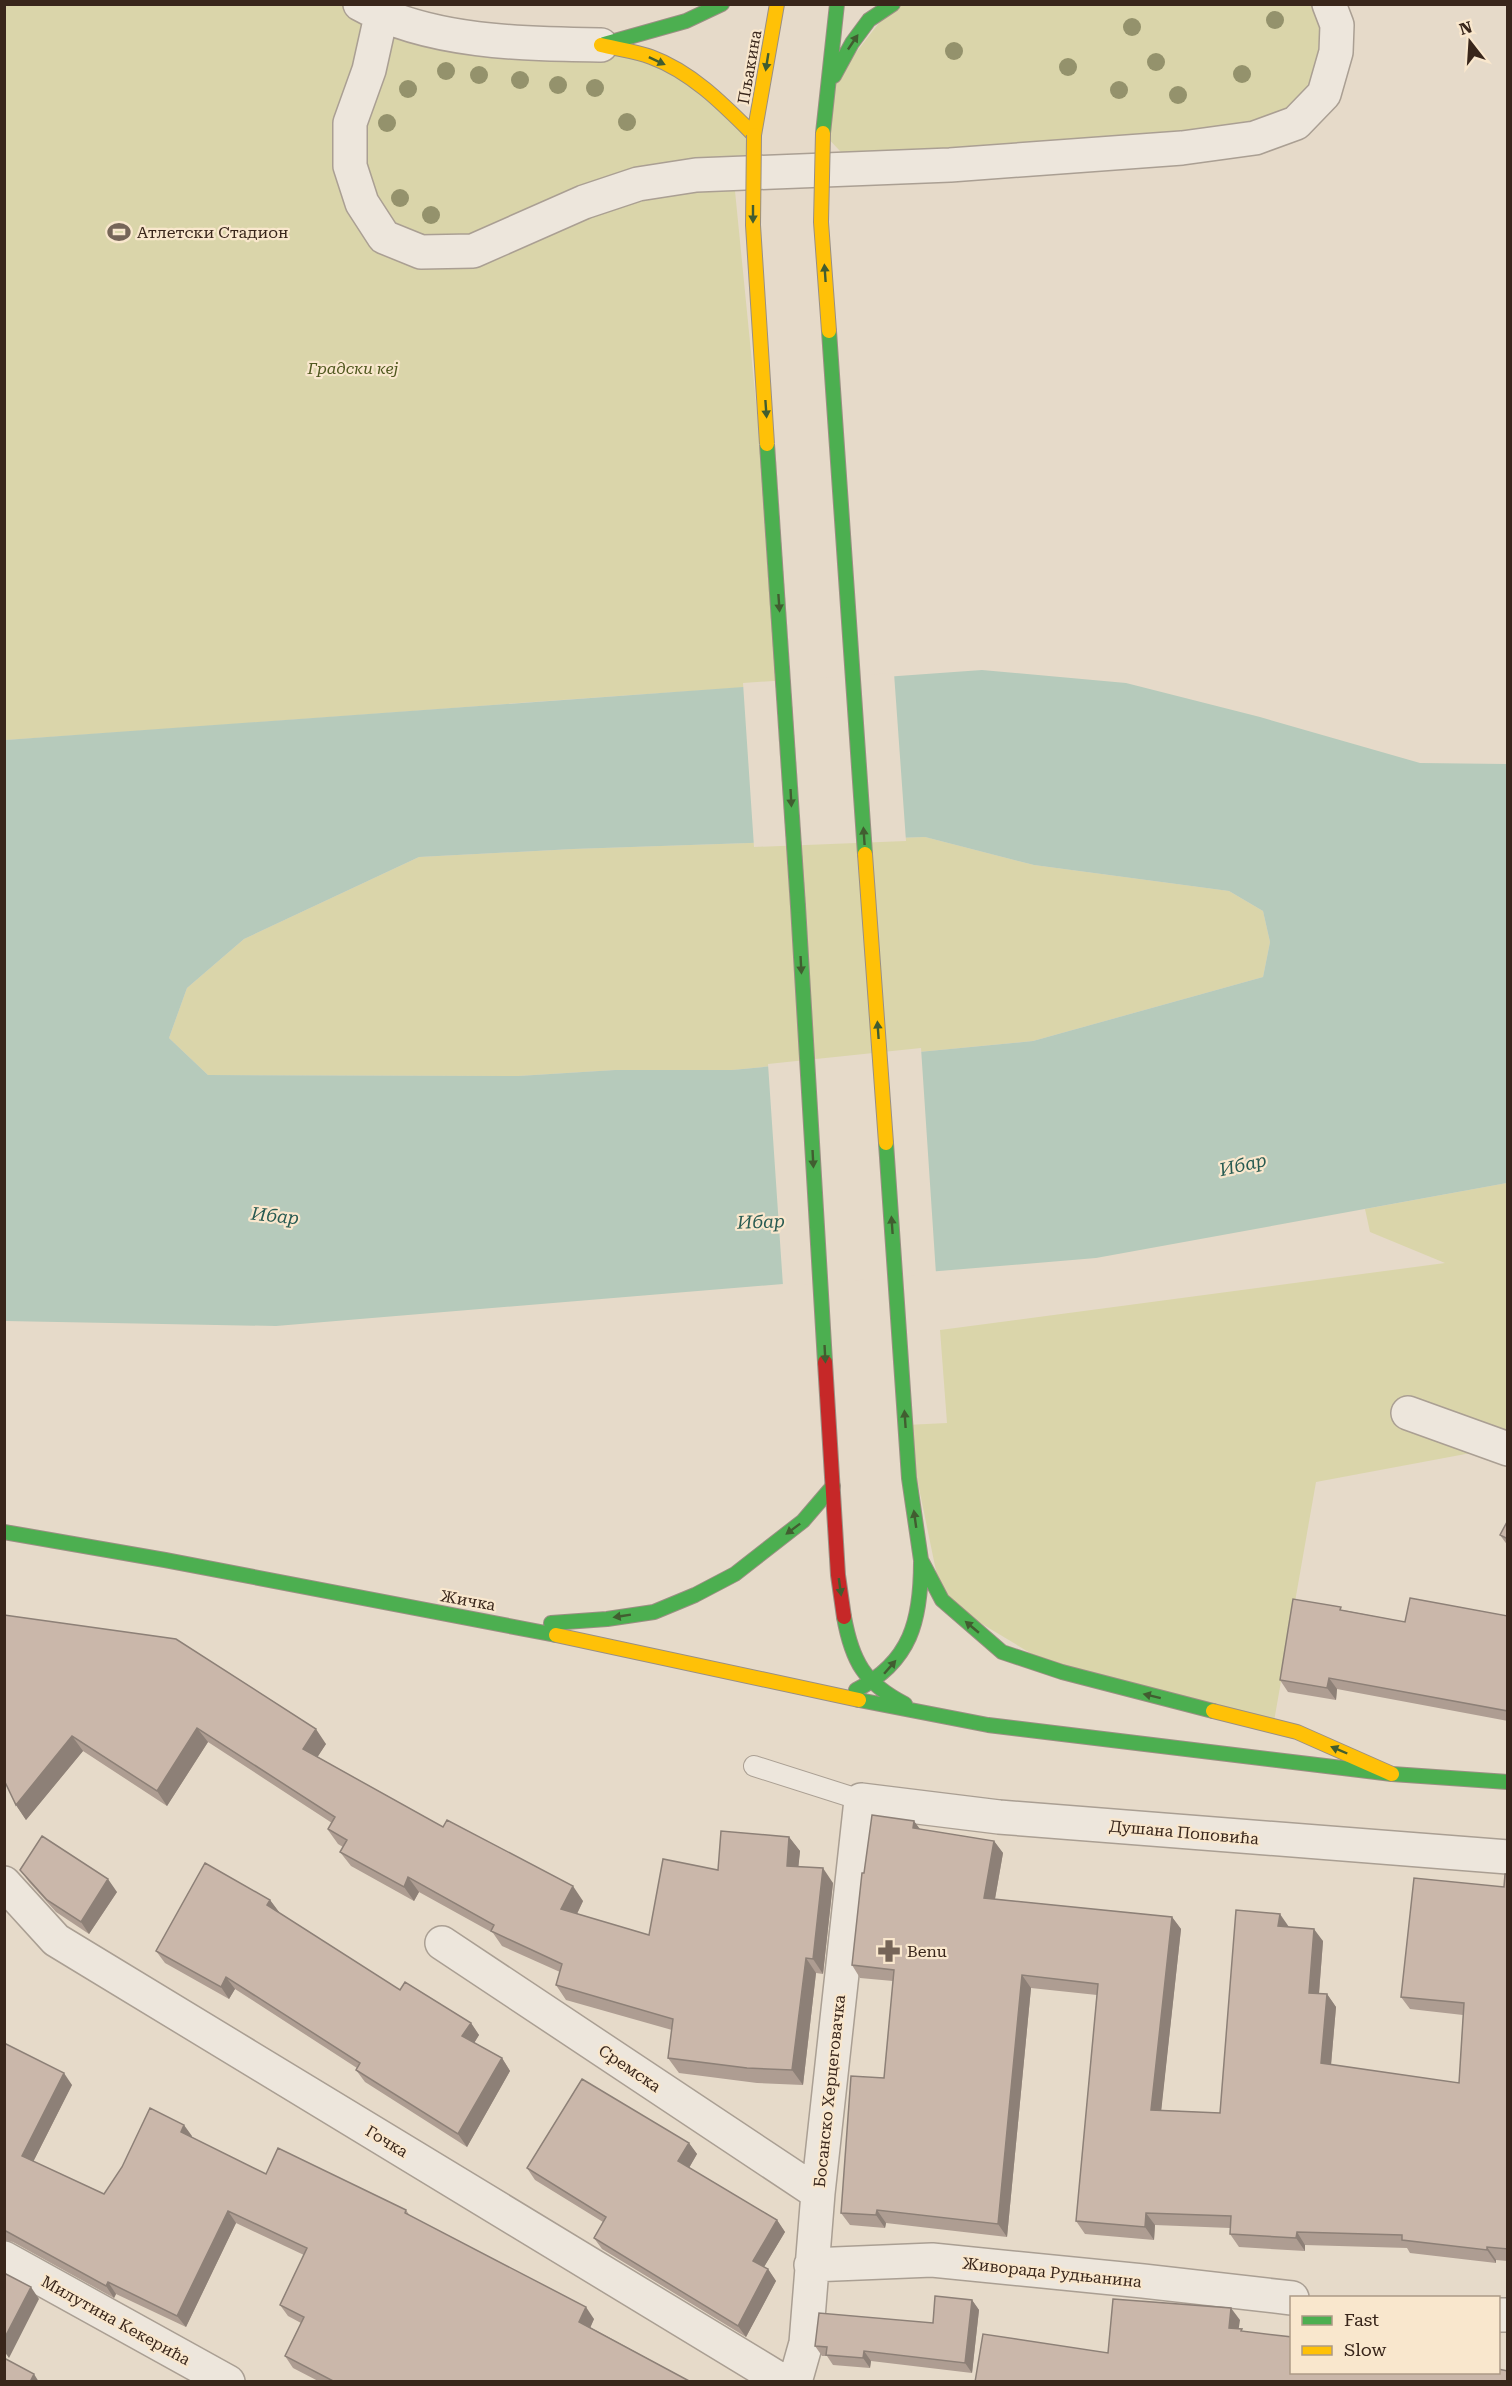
<svg xmlns="http://www.w3.org/2000/svg" width="1512" height="2386" viewBox="0 0 1512 2386" font-family="'Roboto Serif',serif">
<style>
.green{fill:#dad5aa}
.water{fill:#b6cabb;fill-rule:evenodd}
.pier{fill:#e6dac9}
.lines{fill:none;stroke-linecap:round;stroke-linejoin:round}
.lane-casing{stroke:#aa9f93;stroke-width:22}
.street-casing{stroke:#aa9f93;stroke-width:36}
.fast-casing{stroke:#9a8f83;stroke-width:16}
.slow-casing{stroke:#9a8f83;stroke-width:16}
.jam-casing{stroke:#9a8f83;stroke-width:16}
.lane{stroke:#ede6dc;stroke-width:20}
.street{stroke:#ede6dc;stroke-width:33}
.fast{stroke:#4caf50;stroke-width:14}
.slow{stroke:#ffc107;stroke-width:14}
.jam{stroke:#c62828;stroke-width:14}
.fast-bridge-casing{stroke:#9a8f83;stroke-width:16;stroke-linecap:butt}
.slow-bridge-casing{stroke:#9a8f83;stroke-width:16;stroke-linecap:butt}
.fast-bridge{stroke:#4caf50;stroke-width:14}
.slow-bridge{stroke:#ffc107;stroke-width:14}
.tree{fill:#94926c}
.wall{fill:#ae9d92}
.shaded-wall{fill:#8d8077}
.building{fill:#cab7aa;stroke:#8d8077;stroke-width:1.5}
.oneway{fill:#415d30}
.labels{text-anchor:middle;stroke-width:4.5;stroke-linejoin:round;paint-order:stroke}
.street-label{font-size:16px;fill:#39261b;stroke:#f9e7cd}
.poi-label{font-size:16px;fill:#39261b;stroke:#f9e7cd;text-anchor:start}
.park-label{font-size:16px;font-style:italic;fill:#50581f;stroke:#f9e7cd}
.water-label{font-size:18px;font-style:italic;fill:#285b52;stroke:#f9e7cd}
</style>
<rect width="100%" height="100%" fill="#e6dac9"/>
<path class="green" d="M 1329,4 L 1337,25 L 1296,123 L 857,169 L 823,133 L 826,91 L 893,5 Z
M 5,5 L 360,5 L 651,57 L 754,135 L 735,191 L 784,685 C 524,701 265,723 5,740 Z
M 925,837 L 1034,865 L 1229,891 L 1263,911 L 1270,942 L 1263,977 L 1033,1041 L 732,1070 L 615,1070 L 518,1076 L 208,1075 L 169,1038 L 187,988 L 244,939 L 419,857 L 573,849 Z
M 1507,1183 L 1508,1436 L 1503,1447 L 1316,1482 L 1273,1727 L 1062,1672 L 942,1600 L 906,1425 L 947,1423 L 940,1330 L 1445,1263 L 1370,1232 L 1365,1209 Z"/>
<path class="water" d="M 982,670 L 1126,683 L 1260,717 L 1420,763 L 1507,764 L 1507,1183 L 1096,1258 L 276,1326 L 5,1321 L 5,740 ZM 925,837 L 1034,865 L 1229,891 L 1263,911 L 1270,942 L 1263,977 L 1033,1041 L 732,1070 L 615,1070 L 518,1076 L 208,1075 L 169,1038 L 187,988 L 244,939 L 419,857 L 573,849 Z"/>
<path class="pier" d="M 894,673 L 906,841 L 754,847 L 743,683 Z
M 921,1048 L 936,1274 L 783,1286 L 768,1064 Z"/>
<g class="lines">
<g class="lane-casing">
<path id="lane" d="M 754,1766 L 861,1800"/>
</g>
<g class="street-casing">
<path id="street" d="M 360,4 C 429,43 525,44 601,45
M 381,16 L 369,70 L 350,123 L 350,166 L 362,203 L 384,237 L 421,252 L 473,251 L 584,202 L 638,184 L 696,175 L 950,165 L 1182,148 L 1255,138 L 1296,123 L 1324,94 L 1336,52 L 1337,25 L 1329,4
M 1408,1413 L 1508,1449
M 4,1883 L 56,1940 L 784,2382
M 442,1943 L 818,2193
M 4,2258 L 228,2382
M 811,2265 L 932,2260 L 1143,2281 L 1292,2298
M 1498,2315 L 1508,2315
M 795,2382 L 806,2343 L 818,2193 L 861,1800 L 999,1817 L 1508,1857"/>
</g>
<g class="fast-casing">
<path id="fast" d="M 604,44 L 686,21 L 722,4
M 834,76 L 852,43 L 869,20 L 893,4
M 823,133 L 837,4
M 829,331 L 865,854
M 798,906 L 825,1362
M 886,1143 L 909,1478 L 921,1560 L 942,1600 L 1002,1652 L 1062,1672 L 1213,1711
M 4,1532 L 165,1560 L 556,1635
M 844,1617 C 852,1661 864,1683 905,1704
M 551,1623 L 607,1619 L 654,1612 L 695,1595 L 735,1574 L 803,1521 L 833,1486
M 856,1690 C 911,1662 921,1620 921,1562
M 859,1700 L 988,1725 L 1392,1774 L 1508,1782"/>
</g>
<g class="slow-casing">
<path id="slow" d="M 601,45 C 617,49 635,51 651,57 C 692,72 724,105 754,135
M 754,135 L 777,4
M 865,854 L 886,1143
M 556,1635 L 859,1700
M 1213,1711 L 1297,1732 L 1392,1774"/>
</g>
<g class="jam-casing">
<path id="jam" d="M 825,1362 L 838,1575 L 844,1617"/>
</g>
<use href="#lane" class="lane"/>
<use href="#street" class="street"/>
<use href="#fast" class="fast"/>
<use href="#slow" class="slow"/>
<use href="#jam" class="jam"/>
<g class="fast-bridge-casing">
<path id="fast-bridge" d="M 767,444 L 798,906"/>
</g>
<g class="slow-bridge-casing">
<path id="slow-bridge" d="M 823,133 L 821,222 L 829,331
M 754,135 L 753,225 L 767,444"/>
</g>
<use href="#fast-bridge" class="fast-bridge"/>
<use href="#slow-bridge" class="slow-bridge"/>
</g>
<g class="tree">
<circle cx="1275" cy="20" r="9"/>
<circle cx="1132" cy="27" r="9"/>
<circle cx="954" cy="51" r="9"/>
<circle cx="1156" cy="62" r="9"/>
<circle cx="1068" cy="67" r="9"/>
<circle cx="446" cy="71" r="9"/>
<circle cx="1242" cy="74" r="9"/>
<circle cx="479" cy="75" r="9"/>
<circle cx="520" cy="80" r="9"/>
<circle cx="558" cy="85" r="9"/>
<circle cx="595" cy="88" r="9"/>
<circle cx="408" cy="89" r="9"/>
<circle cx="1119" cy="90" r="9"/>
<circle cx="1178" cy="95" r="9"/>
<circle cx="627" cy="122" r="9"/>
<circle cx="387" cy="123" r="9"/>
<circle cx="400" cy="198" r="9"/>
<circle cx="431" cy="215" r="9"/>
</g>
<path class="wall" d="M 1508,1520 L 1508,1546 L 1500,1535 Z
M 1343,1610 L 1405,1622 L 1508,1616 L 1508,1721 L 1337,1689 L 1336,1700 L 1288,1692 L 1280,1680 Z
M 4,1615 L 326,1744 L 317,1757 L 443,1827 L 583,1901 L 577,1914 L 649,1935 L 718,1870 L 789,1837 L 800,1851 L 798,1867 L 833,1883 L 823,1974 L 816,1973 L 803,2085 L 757,2083 L 679,2073 L 668,2058 L 672,2030 L 566,2000 L 556,1985 L 560,1972 L 502,1946 L 493,1933 L 419,1892 L 414,1901 L 351,1866 L 340,1852 L 343,1847 L 338,1844 L 328,1830 L 332,1823 L 208,1742 L 167,1806 L 83,1751 L 26,1820 L 16,1805 Z
M 914,1821 L 919,1829 L 994,1841 L 1003,1853 L 995,1899 L 1172,1917 L 1181,1929 L 1161,2110 L 1220,2113 L 1289,1927 L 1323,1941 L 1319,1994 L 1327,1994 L 1336,2007 L 1331,2065 L 1459,2083 L 1463,2015 L 1410,2009 L 1401,1997 L 1504,1887 L 1508,1874 L 1508,2261 L 1496,2260 L 1496,2263 L 1410,2253 L 1407,2248 L 1305,2245 L 1305,2251 L 1239,2247 L 1230,2234 L 1230,2228 L 1155,2225 L 1154,2240 L 1085,2234 L 1076,2221 L 1097,1995 L 1031,1988 L 1007,2237 L 886,2223 L 885,2228 L 850,2225 L 841,2213 L 884,2078 L 893,1981 L 860,1978 L 852,1965 L 864,1873 Z
M 20,1870 L 117,1892 L 89,1934 L 56,1912 L 29,1882 Z
M 270,1900 L 279,1912 L 278,1913 L 400,1990 L 471,2023 L 479,2035 L 474,2043 L 502,2058 L 510,2071 L 467,2147 L 365,2082 L 356,2070 L 357,2068 L 235,1989 L 229,1999 L 165,1963 L 156,1951 Z
M 4,2043 L 72,2085 L 33,2162 L 104,2194 L 192,2136 L 192,2138 L 266,2174 L 406,2210 L 410,2216 L 594,2319 L 590,2327 L 691,2382 L 320,2382 L 293,2368 L 285,2356 L 301,2323 L 288,2316 L 280,2305 L 304,2255 L 236,2223 L 186,2327 L 116,2294 L 114,2298 L 13,2242 L 4,2240 Z
M 689,2143 L 697,2154 L 689,2168 L 777,2220 L 785,2232 L 764,2267 L 768,2269 L 776,2281 L 746,2337 L 602,2249 L 594,2238 L 603,2222 L 535,2180 L 527,2168 Z
M 972,2300 L 979,2310 L 972,2373 L 871,2361 L 870,2368 L 833,2365 L 827,2356 L 822,2356 L 815,2346 L 933,2323 Z"/>
<path class="shaded-wall" d="M 1329,1678 L 1337,1689 L 1336,1700 L 1327,1688 Z
M 197,1728 L 208,1742 L 167,1806 L 157,1791 Z
M 316,1729 L 326,1744 L 313,1764 L 303,1749 Z
M 72,1736 L 83,1751 L 26,1820 L 16,1805 Z
M 914,1821 L 923,1833 L 913,1828 Z
M 789,1837 L 800,1851 L 797,1881 L 787,1866 Z
M 994,1841 L 1003,1853 L 993,1910 L 984,1898 Z
M 823,1868 L 833,1883 L 823,1974 L 813,1959 Z
M 408,1877 L 419,1892 L 414,1901 L 404,1887 Z
M 108,1879 L 117,1892 L 89,1934 L 81,1922 Z
M 573,1886 L 583,1901 L 572,1924 L 561,1909 Z
M 270,1900 L 279,1912 L 276,1918 L 267,1905 Z
M 1280,1914 L 1289,1927 L 1278,1926 Z
M 1172,1917 L 1181,1929 L 1160,2122 L 1151,2110 Z
M 1314,1929 L 1323,1941 L 1318,2005 L 1309,1993 Z
M 806,1958 L 816,1973 L 803,2085 L 792,2070 Z
M 1022,1975 L 1031,1988 L 1007,2237 L 998,2224 Z
M 226,1977 L 235,1989 L 229,1999 L 221,1987 Z
M 1327,1994 L 1336,2007 L 1330,2076 L 1321,2063 Z
M 471,2023 L 479,2035 L 471,2048 L 462,2036 Z
M 502,2058 L 510,2071 L 467,2147 L 458,2134 Z
M 64,2073 L 72,2085 L 30,2168 L 22,2156 Z
M 184,2125 L 192,2136 L 189,2144 L 181,2132 Z
M 689,2143 L 697,2154 L 686,2173 L 678,2161 Z
M 877,2210 L 886,2223 L 885,2228 L 876,2215 Z
M 228,2211 L 236,2223 L 186,2327 L 177,2316 Z
M 1146,2213 L 1155,2225 L 1154,2240 L 1145,2227 Z
M 777,2220 L 785,2232 L 761,2272 L 753,2261 Z
M 1297,2232 L 1305,2245 L 1305,2251 L 1296,2238 Z
M 1487,2247 L 1496,2260 L 1496,2263 L 1487,2250 Z
M 768,2269 L 776,2281 L 746,2337 L 738,2326 Z
M 108,2282 L 116,2294 L 114,2298 L 106,2286 Z
M 31,2287 L 39,2299 L 9,2358 L 4,2351 L 4,2339 Z
M 972,2300 L 979,2310 L 972,2373 L 965,2363 Z
M 586,2307 L 594,2319 L 588,2333 L 579,2322 Z
M 1231,2308 L 1240,2320 L 1237,2340 L 1229,2328 Z
M 864,2351 L 871,2361 L 870,2368 L 863,2358 Z
M 34,2374 L 39,2382 L 30,2382 Z"/>
<path class="building" d="M 1508,1520 L 1508,1539 L 1500,1535 Z
M 1410,1598 L 1508,1616 L 1508,1711 L 1329,1678 L 1327,1688 L 1280,1680 L 1293,1599 L 1341,1607 L 1340,1610 L 1405,1622 Z
M 4,1615 L 176,1639 L 316,1729 L 303,1749 L 443,1827 L 447,1820 L 573,1886 L 561,1909 L 649,1935 L 663,1859 L 718,1870 L 721,1831 L 789,1837 L 787,1866 L 823,1868 L 813,1959 L 806,1958 L 792,2070 L 747,2068 L 668,2058 L 673,2019 L 556,1985 L 562,1964 L 491,1931 L 494,1925 L 408,1877 L 404,1887 L 340,1852 L 347,1840 L 328,1829 L 335,1817 L 197,1728 L 157,1791 L 72,1736 L 16,1805 L 4,1780 Z
M 872,1815 L 914,1821 L 913,1828 L 994,1841 L 984,1898 L 1172,1917 L 1151,2110 L 1220,2113 L 1236,1910 L 1280,1914 L 1278,1926 L 1314,1929 L 1309,1993 L 1327,1994 L 1321,2063 L 1459,2083 L 1464,2003 L 1401,1997 L 1414,1878 L 1504,1887 L 1505,1874 L 1508,1874 L 1508,2249 L 1487,2247 L 1487,2250 L 1402,2240 L 1402,2235 L 1297,2232 L 1296,2238 L 1230,2234 L 1231,2216 L 1146,2213 L 1145,2227 L 1076,2221 L 1098,1984 L 1022,1975 L 998,2224 L 877,2210 L 876,2215 L 841,2213 L 851,2076 L 884,2078 L 894,1970 L 852,1965 L 862,1873 L 864,1873 Z
M 42,1836 L 108,1879 L 81,1922 L 47,1900 L 20,1870 Z
M 205,1863 L 270,1900 L 267,1905 L 400,1990 L 405,1982 L 471,2023 L 462,2036 L 502,2058 L 458,2134 L 356,2070 L 360,2063 L 226,1977 L 221,1987 L 156,1951 Z
M 4,2043 L 64,2073 L 22,2156 L 104,2194 L 122,2167 L 150,2108 L 184,2125 L 181,2132 L 266,2174 L 278,2148 L 406,2210 L 405,2213 L 586,2307 L 579,2322 L 691,2382 L 335,2382 L 285,2356 L 304,2317 L 280,2305 L 307,2248 L 228,2211 L 177,2316 L 108,2282 L 106,2286 L 4,2230 Z
M 582,2079 L 689,2143 L 678,2161 L 777,2220 L 753,2261 L 768,2269 L 738,2326 L 594,2238 L 606,2217 L 527,2168 Z
M 4,2273 L 31,2287 L 4,2339 Z
M 935,2296 L 972,2300 L 965,2363 L 864,2351 L 863,2358 L 826,2355 L 827,2347 L 815,2346 L 819,2313 L 933,2323 Z
M 1113,2299 L 1231,2308 L 1229,2328 L 1242,2329 L 1241,2331 L 1292,2337 L 1292,2373 L 1498,2373 L 1498,2369 L 1508,2371 L 1508,2382 L 975,2382 L 983,2334 L 1108,2353 Z
M 4,2358 L 34,2374 L 30,2382 L 4,2382 Z"/>
<defs><path id="oneway-solid" d="M-6-.8H1V-3.2L6.5 0L1 3.2V.8H-6Z" transform="scale(1.5)"/></defs>
<g class="oneway">
<use href="#oneway-solid" transform="translate(853 42) rotate(-56)"/>
<use href="#oneway-solid" transform="translate(657 61) rotate(25)"/>
<use href="#oneway-solid" transform="translate(767 62) rotate(99)"/>
<use href="#oneway-solid" transform="translate(753 214) rotate(90)"/>
<use href="#oneway-solid" transform="translate(825 273) rotate(-94)"/>
<use href="#oneway-solid" transform="translate(766 409) rotate(86)"/>
<use href="#oneway-solid" transform="translate(779 603) rotate(86)"/>
<use href="#oneway-solid" transform="translate(791 798) rotate(87)"/>
<use href="#oneway-solid" transform="translate(864 836) rotate(-94)"/>
<use href="#oneway-solid" transform="translate(801 965) rotate(87)"/>
<use href="#oneway-solid" transform="translate(878 1030) rotate(-94)"/>
<use href="#oneway-solid" transform="translate(813 1159) rotate(87)"/>
<use href="#oneway-solid" transform="translate(892 1225) rotate(-94)"/>
<use href="#oneway-solid" transform="translate(825 1354) rotate(87)"/>
<use href="#oneway-solid" transform="translate(905 1419) rotate(-94)"/>
<use href="#oneway-solid" transform="translate(915 1519) rotate(-98)"/>
<use href="#oneway-solid" transform="translate(793 1529) rotate(143)"/>
<use href="#oneway-solid" transform="translate(840 1587) rotate(82)"/>
<use href="#oneway-solid" transform="translate(622 1616) rotate(171)"/>
<use href="#oneway-solid" transform="translate(972 1627) rotate(-140)"/>
<use href="#oneway-solid" transform="translate(890 1667) rotate(-49)"/>
<use href="#oneway-solid" transform="translate(1152 1696) rotate(-166)"/>
<use href="#oneway-solid" transform="translate(1339 1750) rotate(-157)"/>
</g>
<defs>
<g id="stadium-bare" transform="scale(1.8)"><path d="M0-5a6.5 5 0 1 0 0 10a6.5 5 0 1 0 0-10ZM-3.5-1.8h7v3.6h-7Z" fill="#766558" stroke="#f9e7cd" stroke-width="2.5" paint-order="stroke"/></g>
<g id="pharmacy-bare" transform="scale(1.8)"><path d="M-2-6h4v4h4v4h-4v4h-4v-4h-4v-4h4Z" fill="#766558" stroke="#f9e7cd" stroke-width="2.5" paint-order="stroke"/></g>
</defs>
<g fill-rule="evenodd">
<use href="#stadium-bare" x="119" y="232"/>
<use href="#pharmacy-bare" x="889" y="1951"/>
</g>
<g class="labels">
<g class="street-label">
<text transform="translate(749 67) rotate(-80)" y="6">Пљакина</text>
<text transform="translate(468 1600) rotate(10)" y="6">Жичка</text>
<text transform="translate(1184 1832) rotate(5)" y="6">Душана Поповића</text>
<text transform="translate(630 2068) rotate(34)" y="6">Сремска</text>
<text transform="translate(829 2091) rotate(-84)" y="6">Босанско Херцеговачка</text>
<text transform="translate(387 2141) rotate(31)" y="6">Гочка</text>
<text transform="translate(1052 2272) rotate(6)" y="6">Живорада Рудњанина</text>
<text transform="translate(116 2320) rotate(29)" y="6">Милутина Кекерића</text>
</g>
<g class="poi-label">
<text x="137" y="238">Атлетски Стадион</text>
<text x="907" y="1957">Benu</text>
</g>
<g class="park-label">
<text x="353" y="374">Градски кеј</text>
</g>
<g class="water-label">
<text transform="translate(1243 1165) rotate(-13)" y="6">Ибар</text>
<text transform="translate(275 1216) rotate(6)" y="6">Ибар</text>
<text transform="translate(761 1222) rotate(-2)" y="6">Ибар</text>
</g>
</g>
<rect width="1512" height="2386" fill="none" stroke="#39261b" stroke-width="12"/>
<rect x="1290" y="2296" width="210" height="78" fill="#f9e7cd" stroke="#ac9a86" stroke-width="1.5"/>
<rect x="1302" y="2316" width="30" height="9" fill="#4caf50" stroke="#ac9a86" stroke-width="1.5"/>
<text x="1344" y="2326" font-size="18" fill="#39261b">Fast</text>
<rect x="1302" y="2346" width="30" height="9" fill="#ffc107" stroke="#ac9a86" stroke-width="1.5"/>
<text x="1344" y="2356" font-size="18" fill="#39261b">Slow</text>
<g transform="translate(1470 42) rotate(343)" stroke="#f9e7cd" stroke-width="4.5" paint-order="stroke">
<path d="M0-4.5L10 22L0 15L-10 22Z" fill="#39261b"/>
<text y="-9" font-size="16" font-weight="bold" text-anchor="middle" fill="#39261b">N</text>
</g>
</svg>
